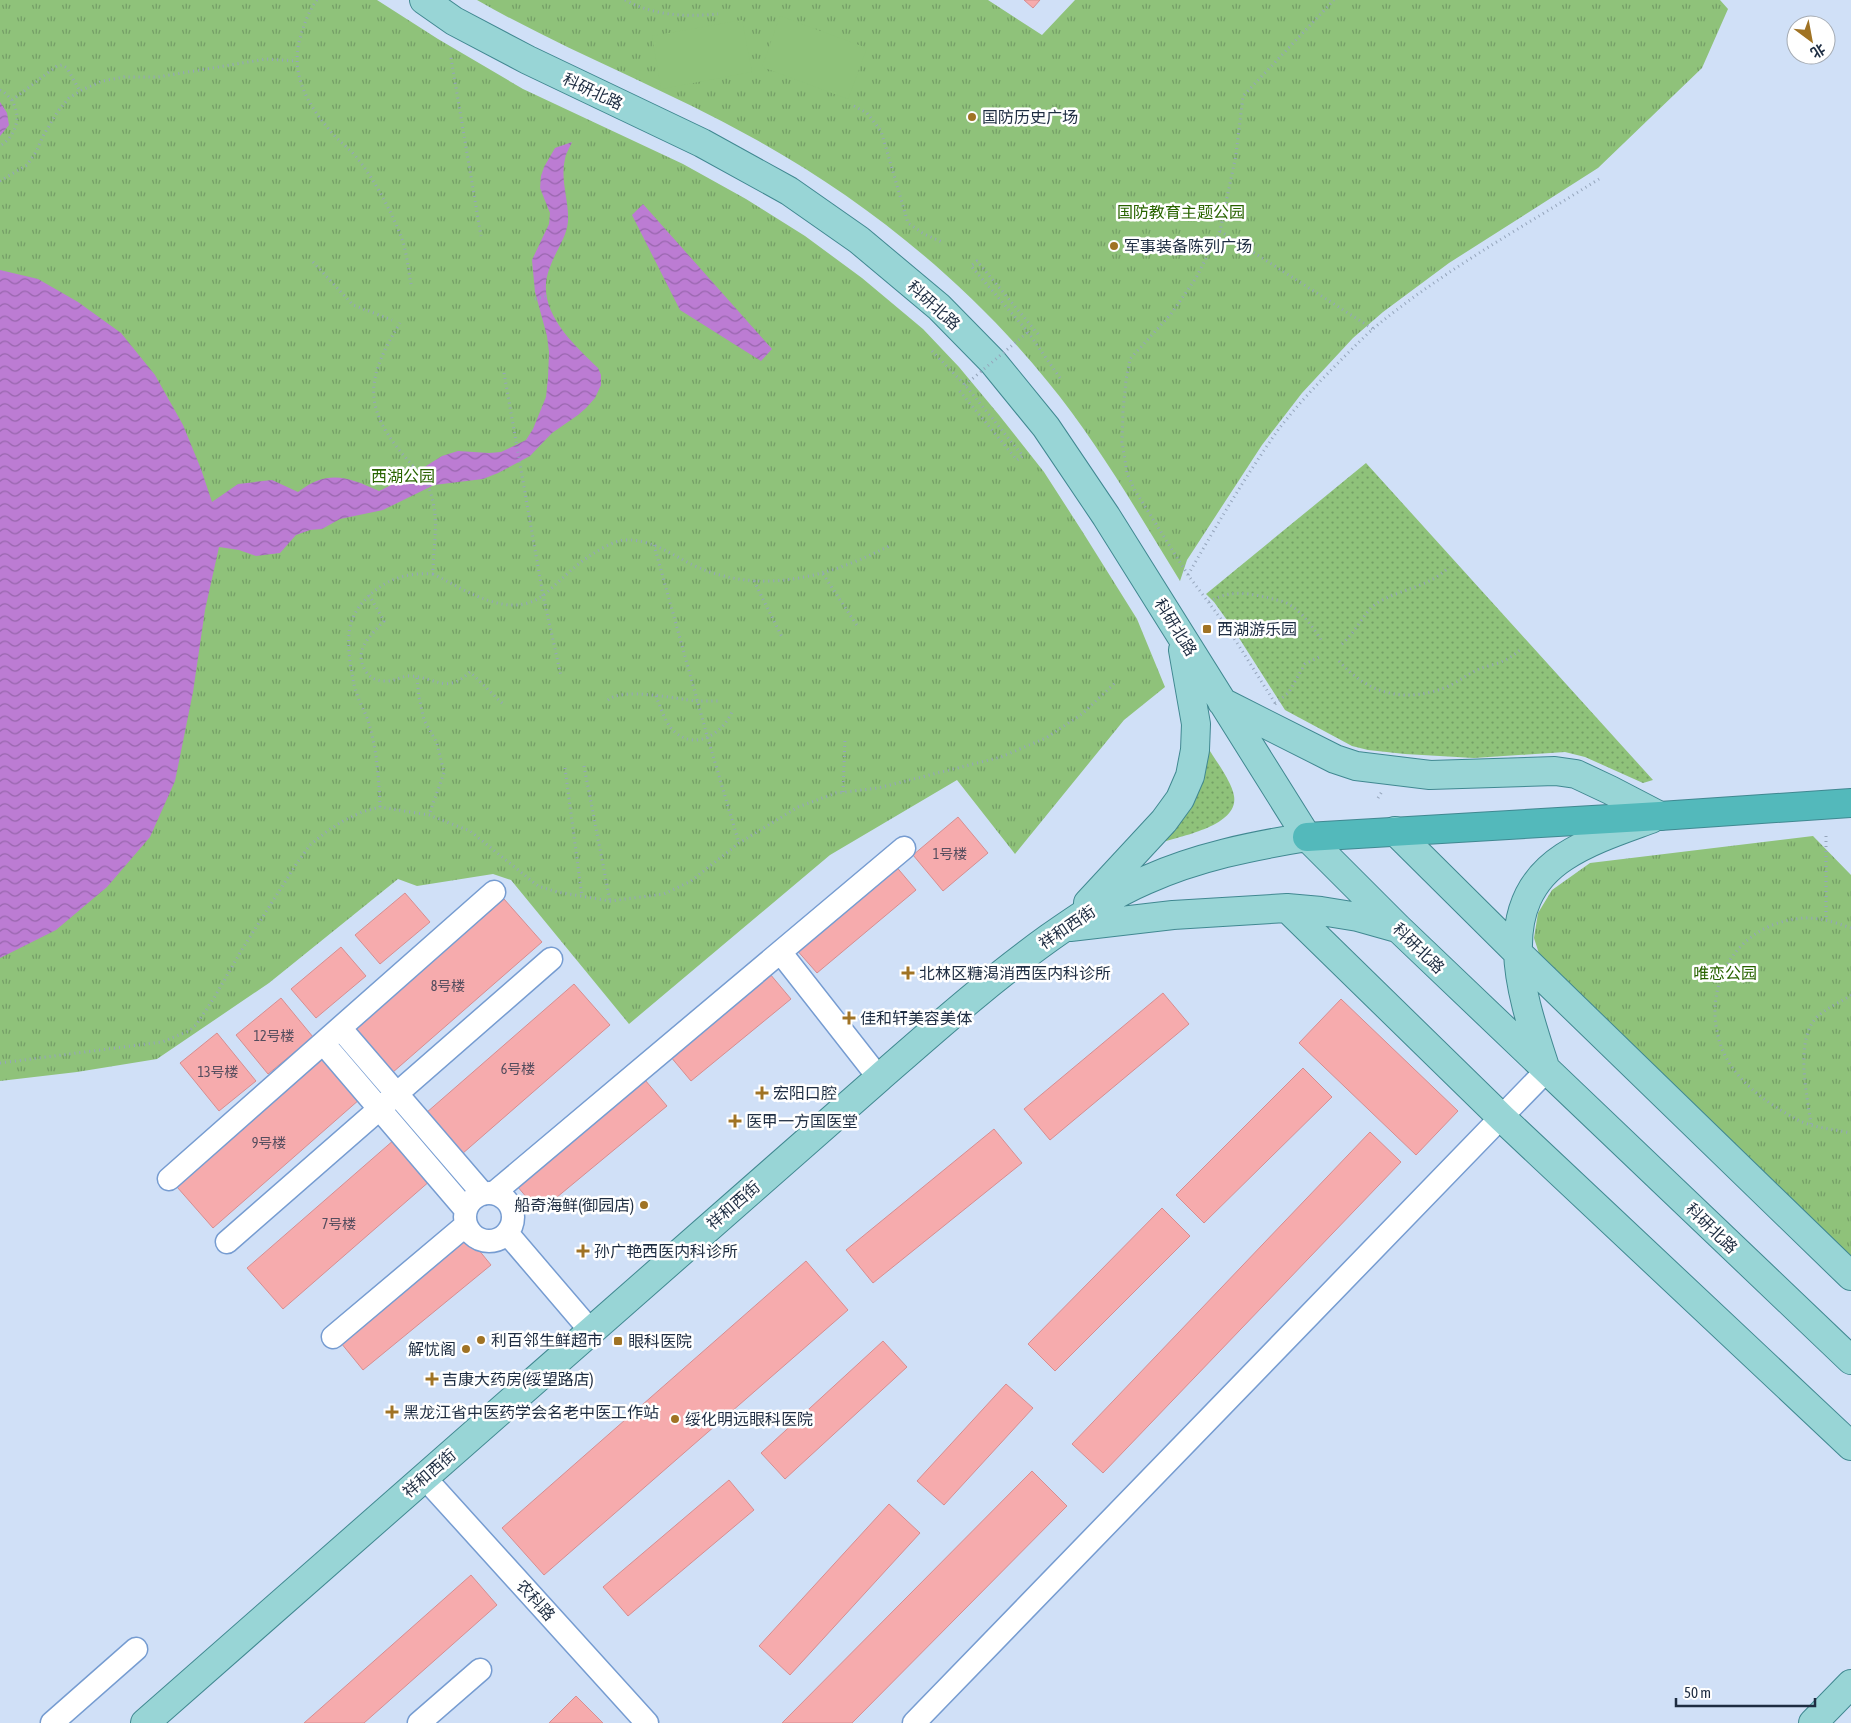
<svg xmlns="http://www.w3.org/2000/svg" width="1851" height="1723" viewBox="0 0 1851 1723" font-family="'Asap Condensed','Noto Sans SC',sans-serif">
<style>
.grass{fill:url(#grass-dots)}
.park{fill:url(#park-tufts)}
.garden{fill:#8fc27a}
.water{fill:url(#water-waves)}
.building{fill:#f6abad;stroke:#d68d90}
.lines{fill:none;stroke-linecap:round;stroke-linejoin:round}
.minor-casing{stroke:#769cd1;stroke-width:25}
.major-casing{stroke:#408891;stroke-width:30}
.highway-casing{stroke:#408891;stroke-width:30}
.path{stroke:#95a5bb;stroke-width:3;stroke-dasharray:1 4;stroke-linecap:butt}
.minor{stroke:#fff;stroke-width:22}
.major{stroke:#98d5d6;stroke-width:28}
.highway{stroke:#53b9bb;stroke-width:28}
.path-bridge{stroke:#95a5bb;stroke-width:3;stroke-dasharray:1 4;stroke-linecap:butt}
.poi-dot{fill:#a07324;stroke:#fff;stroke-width:2}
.labels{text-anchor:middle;stroke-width:5;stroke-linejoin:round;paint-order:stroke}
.number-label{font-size:14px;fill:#544c5d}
.street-label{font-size:16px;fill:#1e2d42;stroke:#fff}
.poi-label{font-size:16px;fill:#1e2d42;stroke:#fff;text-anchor:start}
.park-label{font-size:16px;fill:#296400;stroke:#fff}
</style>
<defs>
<pattern id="grass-dots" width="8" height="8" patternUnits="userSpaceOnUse" patternTransform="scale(1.25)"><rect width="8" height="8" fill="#8fc27a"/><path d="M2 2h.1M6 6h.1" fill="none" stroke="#749e66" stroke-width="1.8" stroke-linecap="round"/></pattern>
<pattern id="park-tufts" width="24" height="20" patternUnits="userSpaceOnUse" patternTransform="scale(1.25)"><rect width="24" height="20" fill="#8fc27a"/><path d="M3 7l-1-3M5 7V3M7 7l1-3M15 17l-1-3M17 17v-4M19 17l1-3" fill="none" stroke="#749e66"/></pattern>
<pattern id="water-waves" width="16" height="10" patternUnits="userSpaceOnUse" patternTransform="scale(1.25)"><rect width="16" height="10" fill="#bc7cd3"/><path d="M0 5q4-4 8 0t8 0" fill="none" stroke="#9866ad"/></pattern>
</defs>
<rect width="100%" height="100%" fill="#d0e0f7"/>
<path class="grass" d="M 1366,463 L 1653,780 L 1643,783 L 1585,757 L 1565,752 L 1474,758 L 1405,754 L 1368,750 L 1352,746 L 1285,710 L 1232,627 L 1214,602 L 1206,594 Z
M 1208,748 C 1216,761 1232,782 1234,796 C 1239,826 1181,836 1160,843 Z"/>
<path class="park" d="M 0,0 L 377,0 L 438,39 L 523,89 L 683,164 L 746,199 L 805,236 L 862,278 L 923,329 L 959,367 L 999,415 L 1044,472 L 1082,531 L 1137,619 L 1165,687 L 1124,720 L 1015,854 L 957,780 L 830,855 L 629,1024 L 511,880 L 493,874 L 417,886 L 398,879 L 269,983 L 157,1059 L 77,1072 L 0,1081 Z
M 477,0 L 988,0 L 1042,35 L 1075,0 L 1720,0 L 1728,9 L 1702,68 L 1598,168 L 1449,263 L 1383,312 L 1353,338 L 1302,393 L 1262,445 L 1187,560 L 1180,581 C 1138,513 1098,443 1048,382 C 967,282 865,200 753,138 C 663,88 566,51 477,0 Z
M 1813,836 L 1851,875 L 1851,1270 L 1543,966 L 1534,938 L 1538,913 L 1552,890 L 1590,863 Z"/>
<path class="garden" d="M 780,16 L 867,48 L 848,99 L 762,67 Z
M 742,20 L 752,72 L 661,89 L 652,36 Z"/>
<path class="water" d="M 0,102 L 7,113 L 9,125 L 0,136 Z
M 572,142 C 570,147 566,153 565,159 C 560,180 569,200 568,221 C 567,237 555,252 550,267 C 533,308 572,343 598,368 L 601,375 L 601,385 L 595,398 L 586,408 L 578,415 L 552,433 L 530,456 L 498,473 L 483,479 L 434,485 L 383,510 L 340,519 L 322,529 L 310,530 L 296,535 L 280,553 L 256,556 L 239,550 L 219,547 L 205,610 L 193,692 L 175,781 L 150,837 L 107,887 L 56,930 L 0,958 L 0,270 L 38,279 L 78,302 L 121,333 L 155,375 L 183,425 L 201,469 L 212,502 L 238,484 L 272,480 L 298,492 C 328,469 348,477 379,491 L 410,476 L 442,456 L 458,451 L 489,453 L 501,452 L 526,440 L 533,429 L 546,397 L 548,378 L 549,352 L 547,336 L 535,292 L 532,260 L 549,224 L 550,213 L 540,188 L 541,176 L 544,167 L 555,148 Z
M 643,204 L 772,349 L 761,361 L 680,310 L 632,215 Z"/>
<path class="building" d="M 1024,0 L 1040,0 L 1033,8 Z
M 958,817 L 988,853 L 943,891 L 913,855 Z
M 894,864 L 916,890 L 817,973 L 795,948 Z
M 405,893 L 430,922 L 380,964 L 355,935 Z
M 504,899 L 542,942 L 392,1073 L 354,1030 Z
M 341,947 L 366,976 L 316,1018 L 291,989 Z
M 770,974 L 791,999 L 691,1081 L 670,1056 Z
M 574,984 L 610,1025 L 462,1154 L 426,1113 Z
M 1163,993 L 1189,1024 L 1050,1140 L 1024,1109 Z
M 281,998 L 313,1037 L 268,1074 L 236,1035 Z
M 1341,999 L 1458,1111 L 1416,1155 L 1299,1043 Z
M 217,1033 L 256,1081 L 219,1111 L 180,1063 Z
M 324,1058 L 360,1099 L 213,1228 L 177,1187 Z
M 1303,1068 L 1332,1097 L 1204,1223 L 1176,1195 Z
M 645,1080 L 667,1106 L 539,1212 L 517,1186 Z
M 994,1129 L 1022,1163 L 873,1283 L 846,1250 Z
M 1370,1132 L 1401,1162 L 1103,1473 L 1072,1444 Z
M 395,1139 L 431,1180 L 283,1309 L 247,1268 Z
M 1162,1208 L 1190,1236 L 1055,1371 L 1028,1344 Z
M 469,1238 L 491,1265 L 363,1370 L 341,1343 Z
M 806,1261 L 848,1310 L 544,1575 L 502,1528 Z
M 883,1341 L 907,1367 L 785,1479 L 761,1453 Z
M 1006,1384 L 1033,1408 L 944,1505 L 917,1481 Z
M 1032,1471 L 1067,1506 L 852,1723 L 782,1723 Z
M 729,1480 L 754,1510 L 628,1616 L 603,1587 Z
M 889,1504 L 920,1533 L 790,1675 L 759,1646 Z
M 471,1575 L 497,1605 L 364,1723 L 304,1723 Z
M 576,1696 L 603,1723 L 549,1723 Z"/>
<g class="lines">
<g class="minor-casing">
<path id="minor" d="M 781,953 L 879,1078
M 341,1029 L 483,1194
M 324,1044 L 466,1210
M 169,1179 L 494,892
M 494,1193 L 904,848
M465 1217a24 24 0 1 1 48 0a24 24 0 1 1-48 0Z
M 507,1233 L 590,1330
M 227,1242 L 551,959
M 333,1337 L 466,1225
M 424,1477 L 647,1723
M 52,1723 L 136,1649
M 419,1723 L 480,1670
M 914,1723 L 1547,1070"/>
</g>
<g class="major-casing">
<path id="major" d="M 424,0 L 454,21 L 528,60 L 702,143 L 789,191 L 859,240 L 939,307 L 993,362 L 1046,427 L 1106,516 L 1307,837 L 1398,928 L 1851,1360
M 1222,702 L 1335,759 L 1356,766 L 1430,775 L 1555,771 L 1576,774 L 1610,790 L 1660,816
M 1395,831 L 1518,953 L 1851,1276
M 1088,903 L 1164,821 L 1180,799 L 1190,776 L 1195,750 L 1196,724 L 1183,650
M 1287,908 L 1502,1118 L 1851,1446
M 1070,927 L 1173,915 L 1287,908 L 1321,911 L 1358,917 L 1397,928
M 1545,1067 C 1523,999 1489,906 1564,857 C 1590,840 1621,830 1651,819
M 145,1723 L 879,1078 C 934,1030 989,981 1049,938 C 1079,917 1111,895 1146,880 C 1197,857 1252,846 1307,837
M 1813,1723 L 1851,1684"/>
</g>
<g class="highway-casing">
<path id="highway" d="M 1307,837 L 1660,816 L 1851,803"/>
</g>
<path class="path" d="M 317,0 C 308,12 303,27 299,42 C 291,78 310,108 333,134 C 341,143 351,150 358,159 C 375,181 392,212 402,239 C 407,253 408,269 411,284
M 625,0 C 655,16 685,17 718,14
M 451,58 L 481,236
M 0,90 C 23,103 22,132 0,146
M 12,100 L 57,66 L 62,65 L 67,68 L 80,91
M 854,106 L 867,113 L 881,131 L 908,223 L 924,234 L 942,242
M 0,181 L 27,165 L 36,152 L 43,136 L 58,111 L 69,98 L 82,90 L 102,81 L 124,77 L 158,77 L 266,59 L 297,61
M 1220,231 L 1373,329
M 313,262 L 353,305 L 392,320
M 535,299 L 546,296
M 1038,334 L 977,261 L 971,266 L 1028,332 L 1060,378
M 932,351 L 965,385 L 1023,456 L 1017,460 L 958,389
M 504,373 L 543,595 L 561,676
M 654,545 L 708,739 L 739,843
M 433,574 C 466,590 510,622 545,594 C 560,581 574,566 591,555 C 601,549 613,541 625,540 C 652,539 672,555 695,566 C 761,596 829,577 891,545
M 823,574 L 858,627
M 1188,575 L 1134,489 L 1127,473 L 1122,442 L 1123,411 L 1126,380 L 1130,359 L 1171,314 L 1196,278 L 1220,231 L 1236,155 L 1243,96 L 1334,0
M 754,581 L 783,639
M 369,595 L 384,621 C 371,635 353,650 365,670 C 369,677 376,681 384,681 C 395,682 403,675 410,676 C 437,677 445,695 470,672 L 504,705
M 1209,602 C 1234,586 1259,596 1285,602 C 1302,611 1313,627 1323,643
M 1342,644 C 1357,631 1363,613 1377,603 C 1402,588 1428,588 1449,567
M 1339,661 C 1369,695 1406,704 1449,686 C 1459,681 1468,674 1479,669 C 1486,666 1494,665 1501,662 C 1508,659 1514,655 1520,650
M 417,678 L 419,697 L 424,720 L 437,743 L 444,773 L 429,815
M 656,696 C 660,706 664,719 671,728 C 693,753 722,735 733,710
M 608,700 C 623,687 676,699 696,701 C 704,701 712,701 720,701
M 1275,703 L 1227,627 L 1188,575 C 1216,526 1245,477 1278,430 C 1298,404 1321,380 1344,357 C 1354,347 1364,337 1374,328 C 1444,270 1523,227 1599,179
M 1275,704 L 1289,692 L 1305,664 L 1321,656
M 584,766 L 610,901
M 565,768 L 582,897
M 843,792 L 845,738
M 1378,798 L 1383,790
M 380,807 C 379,780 377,753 370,727 C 366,712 357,699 354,684 C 350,666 346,641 351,623 C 353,616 357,609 362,603 C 381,581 404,572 433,574 C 433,544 440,521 430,491 C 424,476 410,464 400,451 C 361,403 369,374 400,323
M 1826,836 L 1826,920
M 1851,928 C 1837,923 1822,918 1807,918 C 1738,920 1698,986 1722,1049 C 1735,1081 1767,1103 1796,1119 C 1812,1128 1834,1129 1851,1133
M 0,1063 L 162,1042 L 189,1031 L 196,1025 L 214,998 L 241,951 L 297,863 L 310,845 L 326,832 L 343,821 L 362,812 L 380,807 L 429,815 L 470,831 L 538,886 L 557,892 L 610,901 L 664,894 L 691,881 L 739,843 L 798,807 L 836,793 L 878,788 L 1001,757 L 1046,738 L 1082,714 L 1115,683
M 1811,1124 C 1807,1095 1794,1038 1818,1016 C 1828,1007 1841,1002 1851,995"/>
<use href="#minor" class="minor"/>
<use href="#major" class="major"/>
<use href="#highway" class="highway"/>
<path class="path-bridge" d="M 965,385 L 1028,332"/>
</g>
<g class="poi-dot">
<circle cx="972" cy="117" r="5"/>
<circle cx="1114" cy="246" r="5"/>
<rect x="1202" y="624" width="10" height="10" rx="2.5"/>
<path d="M905.5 965.5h5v5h5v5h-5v5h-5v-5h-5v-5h5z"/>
<path d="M846.5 1010.5h5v5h5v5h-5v5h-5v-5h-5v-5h5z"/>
<path d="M759.5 1085.5h5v5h5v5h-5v5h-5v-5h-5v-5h5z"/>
<path d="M732.5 1113.5h5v5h5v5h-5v5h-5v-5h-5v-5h5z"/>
<circle cx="644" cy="1205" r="5"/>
<path d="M580.5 1243.5h5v5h5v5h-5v5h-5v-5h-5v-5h5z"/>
<circle cx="481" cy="1340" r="5"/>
<rect x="613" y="1336" width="10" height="10" rx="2.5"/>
<circle cx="466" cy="1349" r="5"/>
<path d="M429.5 1371.5h5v5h5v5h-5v5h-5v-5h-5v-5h5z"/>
<path d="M389.5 1404.5h5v5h5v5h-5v5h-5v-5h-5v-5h5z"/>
<circle cx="675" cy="1419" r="5"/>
</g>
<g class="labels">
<g class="number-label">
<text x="950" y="859">1号楼</text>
<text x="448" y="991">8号楼</text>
<text x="274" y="1041">12号楼</text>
<text x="518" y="1074">6号楼</text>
<text x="218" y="1077">13号楼</text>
<text x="269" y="1148">9号楼</text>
<text x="339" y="1229">7号楼</text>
</g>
<g class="street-label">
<text transform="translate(593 91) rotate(25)" y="6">科研北路</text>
<text transform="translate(934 305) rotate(42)" y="6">科研北路</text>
<text transform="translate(1176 627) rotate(58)" y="6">科研北路</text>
<text transform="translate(1067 927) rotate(-34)" y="6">祥和西街</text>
<text transform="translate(1419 948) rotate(44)" y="6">科研北路</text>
<text transform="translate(733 1205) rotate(-41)" y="6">祥和西街</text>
<text transform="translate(1712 1228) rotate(44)" y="6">科研北路</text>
<text transform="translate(429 1473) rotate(-41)" y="6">祥和西街</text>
<text transform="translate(536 1600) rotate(48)" y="6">农科路</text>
</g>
<g class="poi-label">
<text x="982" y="123">国防历史广场</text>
<text x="1124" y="252">军事装备陈列广场</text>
<text x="1217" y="635">西湖游乐园</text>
<text x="919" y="979">北林区糖渴消西医内科诊所</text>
<text x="860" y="1024">佳和轩美容美体</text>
<text x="773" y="1099">宏阳口腔</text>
<text x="746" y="1127">医甲一方国医堂</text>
<text x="634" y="1211" text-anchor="end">船奇海鲜(御园店)</text>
<text x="594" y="1257">孙广艳西医内科诊所</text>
<text x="491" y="1346">利百邻生鲜超市</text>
<text x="628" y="1347">眼科医院</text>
<text x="456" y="1355" text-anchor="end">解忧阁</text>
<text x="442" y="1385">吉康大药房(绥望路店)</text>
<text x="403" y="1418">黑龙江省中医药学会名老中医工作站</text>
<text x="685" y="1425">绥化明远眼科医院</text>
</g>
<g class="park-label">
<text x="1181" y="218">国防教育主题公园</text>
<text x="403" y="482">西湖公园</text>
<text x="1725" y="979">唯恋公园</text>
</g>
</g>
<g transform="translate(1811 40) rotate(148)"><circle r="24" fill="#ffffff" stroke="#a5abb3"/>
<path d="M0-4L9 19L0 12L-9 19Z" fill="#a07324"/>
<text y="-8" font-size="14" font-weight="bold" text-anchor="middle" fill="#1e2d42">北</text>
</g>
<path d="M1676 1698v8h139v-8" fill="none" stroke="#1e2d42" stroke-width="2.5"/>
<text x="1684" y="1698" font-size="15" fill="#1e2d42" stroke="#ffffff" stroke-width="4" paint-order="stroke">50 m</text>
</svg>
